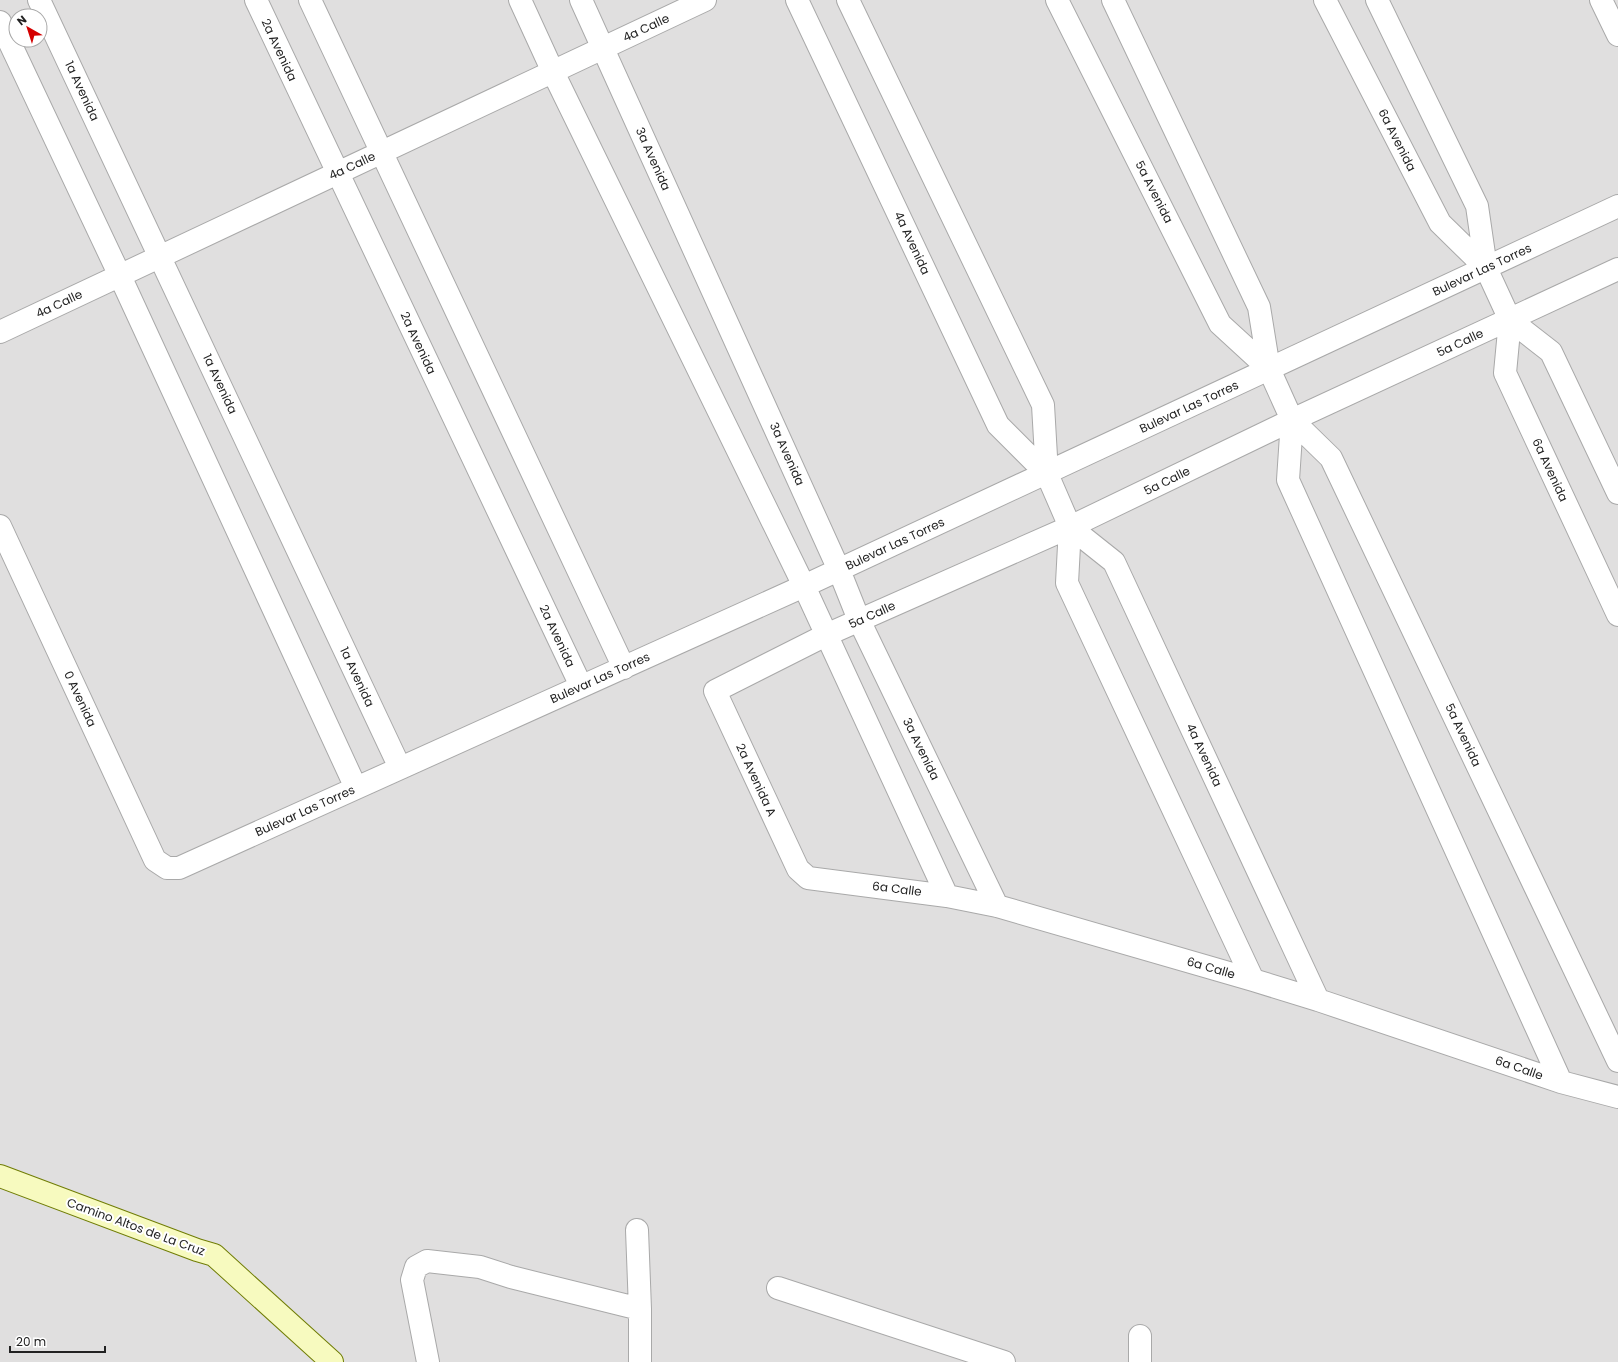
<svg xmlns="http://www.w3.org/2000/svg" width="1618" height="1362" viewBox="0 0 1618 1362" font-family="Poppins,sans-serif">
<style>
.residential{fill:#e0dfdf;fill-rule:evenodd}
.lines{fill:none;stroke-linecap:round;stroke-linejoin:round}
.street-casing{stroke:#a9a9a9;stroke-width:24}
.secondary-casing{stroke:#707d05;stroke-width:24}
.street{stroke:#fff;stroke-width:22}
.secondary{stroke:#f7fabf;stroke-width:22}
.labels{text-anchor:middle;stroke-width:4;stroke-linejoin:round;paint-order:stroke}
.street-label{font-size:12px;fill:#222;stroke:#fff}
</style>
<rect width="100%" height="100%" fill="#f2efe9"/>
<path class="residential" d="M 0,0 L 1618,0 L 1618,1362 L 0,1362 ZM 16,16 L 40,16 L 40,40 L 16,40 Z"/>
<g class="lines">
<g class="street-casing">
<path id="street" d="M 39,0 L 400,768
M 256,0 L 581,686
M 310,0 L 624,668
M 520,0 L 553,72 L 804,586 L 947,896
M 581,0 L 839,570 L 859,620 L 997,906
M 797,0 L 998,425 L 1047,474
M 848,0 L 1043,405 L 1047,474 L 1070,527 L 1067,583 L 1253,980
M 1057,0 L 1220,324 L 1269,369
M 1113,0 L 1259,307 L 1269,369 L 1292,420 L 1331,458 L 1618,1061
M 1325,0 L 1440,223 L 1486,268
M 1377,0 L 1477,206 L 1486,268 L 1510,320 L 1551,352 L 1618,493
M 1601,0 L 1618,35
M 0,22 L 120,276 L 356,788
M 1618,269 L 1292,420 L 1070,527 L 826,635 L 715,691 L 798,869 L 808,878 L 947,896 L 997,906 L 1253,980 L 1318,1000 L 1561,1082 L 1618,1097
M 1510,320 L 1505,373 L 1618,615
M 0,332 L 705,0
M 1292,420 L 1288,480 L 1561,1082
M 0,526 L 155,860 L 167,868 L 179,868 L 804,586 L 1618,206
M 1070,527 L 1114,562 L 1318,1000
M 637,1230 L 640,1309 L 640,1362
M 778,1288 L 1004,1362
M 428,1362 L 412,1280 L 416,1267 L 427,1261 L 480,1267 L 511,1277 L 640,1309
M 1140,1362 L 1140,1336"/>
</g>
<g class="secondary-casing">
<path id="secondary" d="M 0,1176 L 197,1250 L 214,1255 L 332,1362"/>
</g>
<use href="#street" class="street"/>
<use href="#secondary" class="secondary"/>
</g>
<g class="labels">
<g class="street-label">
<text transform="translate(646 28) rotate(-25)" y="4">4a Calle</text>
<text transform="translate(279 50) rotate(65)" y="4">2a Avenida</text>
<text transform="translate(82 91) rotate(65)" y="4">1a Avenida</text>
<text transform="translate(1397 140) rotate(63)" y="4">6a Avenida</text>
<text transform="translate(653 159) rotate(66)" y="4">3a Avenida</text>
<text transform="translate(352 166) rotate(-25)" y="4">4a Calle</text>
<text transform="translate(1154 192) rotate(63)" y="4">5a Avenida</text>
<text transform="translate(912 243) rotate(65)" y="4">4a Avenida</text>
<text transform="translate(1482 270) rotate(-25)" y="4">Bulevar Las Torres</text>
<text transform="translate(59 304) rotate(-25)" y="4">4a Calle</text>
<text transform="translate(418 343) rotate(65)" y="4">2a Avenida</text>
<text transform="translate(1460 343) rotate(-25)" y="4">5a Calle</text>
<text transform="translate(220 384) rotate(65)" y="4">1a Avenida</text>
<text transform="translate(1189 407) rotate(-25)" y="4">Bulevar Las Torres</text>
<text transform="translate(787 454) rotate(66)" y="4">3a Avenida</text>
<text transform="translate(1550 470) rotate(65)" y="4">6a Avenida</text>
<text transform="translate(1167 481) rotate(-26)" y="4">5a Calle</text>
<text transform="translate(895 544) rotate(-25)" y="4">Bulevar Las Torres</text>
<text transform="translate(872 615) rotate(-24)" y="4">5a Calle</text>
<text transform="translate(557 636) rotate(65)" y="4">2a Avenida</text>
<text transform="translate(357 677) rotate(65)" y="4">1a Avenida</text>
<text transform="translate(600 678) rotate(-24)" y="4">Bulevar Las Torres</text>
<text transform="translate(80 699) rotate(65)" y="4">0 Avenida</text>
<text transform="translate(1463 735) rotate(65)" y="4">5a Avenida</text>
<text transform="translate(921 749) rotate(64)" y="4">3a Avenida</text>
<text transform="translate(1204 755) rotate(65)" y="4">4a Avenida</text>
<text transform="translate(756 780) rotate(65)" y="4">2a Avenida A</text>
<text transform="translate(305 811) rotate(-24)" y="4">Bulevar Las Torres</text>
<text transform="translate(897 889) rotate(7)" y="4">6a Calle</text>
<text transform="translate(1211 968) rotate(16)" y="4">6a Calle</text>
<text transform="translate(1519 1068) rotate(19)" y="4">6a Calle</text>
<text transform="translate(136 1227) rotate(20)" y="4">Camino Altos de La Cruz</text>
</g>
</g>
<g transform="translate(28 28) rotate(321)"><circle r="19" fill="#ffffff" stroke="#a7a7a7"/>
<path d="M0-3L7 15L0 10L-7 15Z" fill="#d40000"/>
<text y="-6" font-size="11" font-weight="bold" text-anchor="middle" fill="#222222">N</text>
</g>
<path d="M10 1346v6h95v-6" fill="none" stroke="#222222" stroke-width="2"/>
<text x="16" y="1346" font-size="12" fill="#222222" stroke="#ffffff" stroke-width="3" paint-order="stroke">20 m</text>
</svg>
